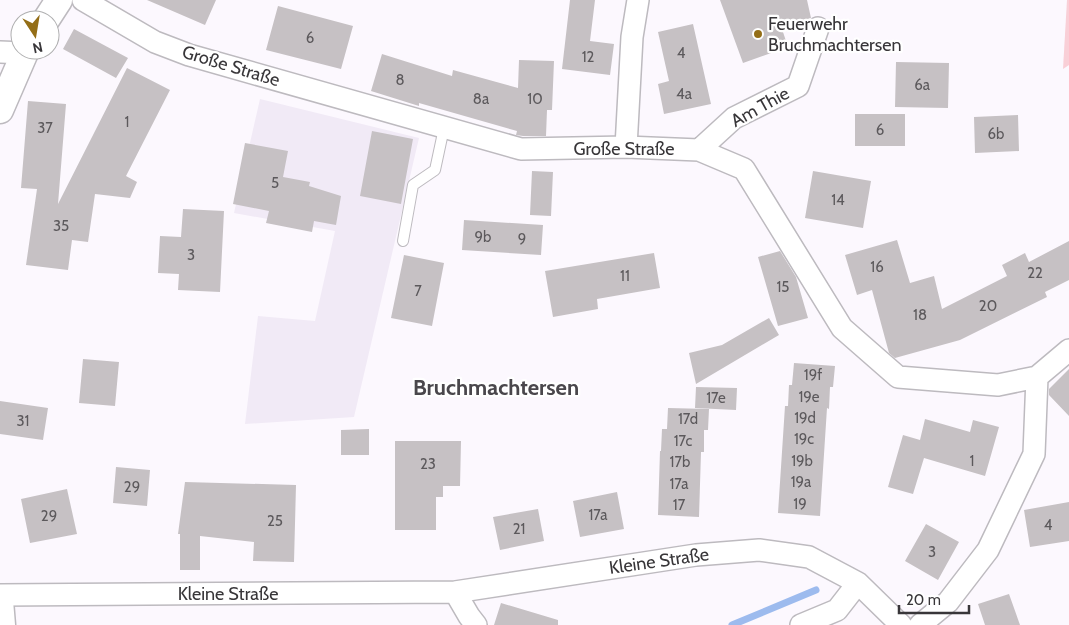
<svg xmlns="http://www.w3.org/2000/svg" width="1069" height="625" viewBox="0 0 1069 625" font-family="Cabin,sans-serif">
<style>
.built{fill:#f1eaf6}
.green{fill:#f9cfd7}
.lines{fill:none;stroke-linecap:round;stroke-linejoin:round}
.stream{stroke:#9dbbee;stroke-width:7}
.building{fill:#c6c1c4}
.service-casing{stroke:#bdbabf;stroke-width:12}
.minor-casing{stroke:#bdbabf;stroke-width:24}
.tertiary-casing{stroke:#bdbabf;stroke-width:29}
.service{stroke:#fff;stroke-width:10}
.minor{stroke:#fff;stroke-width:21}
.tertiary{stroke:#fff;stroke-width:26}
.poi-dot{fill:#946e17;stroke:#fff;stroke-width:2}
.labels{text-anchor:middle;stroke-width:4.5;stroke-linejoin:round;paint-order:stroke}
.number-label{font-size:15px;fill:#5c595c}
.poi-label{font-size:18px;fill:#383639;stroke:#fff;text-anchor:start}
.street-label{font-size:18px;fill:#383639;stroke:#fff}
.district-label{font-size:22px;font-weight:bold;fill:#4a474c;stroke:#fff}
</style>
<rect width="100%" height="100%" fill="#fcf8fe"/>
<path class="built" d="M 260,99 L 419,138 L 354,417 L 245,424 L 258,316 L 315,321 L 335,231 L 234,213 Z"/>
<path class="green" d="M 1067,0 L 1069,0 L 1069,65 L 1063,69 Z"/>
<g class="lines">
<path class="stream" d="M 732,625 L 816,590"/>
</g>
<path class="building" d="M 147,0 L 216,0 L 205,25 Z
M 570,0 L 595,0 L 590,41 L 614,44 L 610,75 L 562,69 Z
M 720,0 L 807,0 L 811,18 L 781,26 L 788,47 L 743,63 Z
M 278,6 L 353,26 L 341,69 L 266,50 Z
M 693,24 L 711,104 L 664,114 L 658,84 L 669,81 L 658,32 Z
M 74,29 L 128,58 L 116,78 L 63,49 Z
M 382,54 L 452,76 L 453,70 L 518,88 L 519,60 L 554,61 L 552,110 L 547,110 L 546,136 L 523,136 L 516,135 L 517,131 L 419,103 L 419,106 L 371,91 Z
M 896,62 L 949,63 L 948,108 L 895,107 Z
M 127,68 L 170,90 L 126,176 L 137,182 L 130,198 L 95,194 L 88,242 L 72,240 L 68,270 L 26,265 L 37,189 L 21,188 L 28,101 L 66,104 L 58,204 Z
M 855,114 L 905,114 L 905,146 L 855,146 Z
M 1018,115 L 1019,151 L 975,153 L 974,117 Z
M 372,131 L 413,139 L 401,204 L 360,196 Z
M 245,143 L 288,151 L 283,177 L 310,182 L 309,186 L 341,196 L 336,225 L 314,221 L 312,232 L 266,223 L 269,211 L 233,204 Z
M 532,171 L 553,172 L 551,216 L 530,215 Z
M 813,171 L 871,181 L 863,228 L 805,218 Z
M 183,209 L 224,211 L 220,292 L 178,290 L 179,274 L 158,273 L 160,236 L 181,237 Z
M 464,220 L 543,225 L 541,255 L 462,250 Z
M 897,240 L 910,283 L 934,276 L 942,309 L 1007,276 L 1002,265 L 1025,253 L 1029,262 L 1069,241 L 1069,280 L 1045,292 L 1047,297 L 960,340 L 895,358 L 889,353 L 872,290 L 857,295 L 845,255 Z
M 780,251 L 796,277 L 808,318 L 778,326 L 758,257 Z
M 654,253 L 660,288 L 597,299 L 598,309 L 553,317 L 545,271 Z
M 404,255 L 444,263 L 432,326 L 391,318 Z
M 769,318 L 779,335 L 696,384 L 689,353 L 722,345 Z
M 83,359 L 119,362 L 115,406 L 79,403 Z
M 794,363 L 835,366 L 833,387 L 830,387 L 829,409 L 827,408 L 820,516 L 778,513 L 785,406 L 788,406 L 789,385 L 792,385 Z
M 1069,369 L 1069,416 L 1049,395 L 1049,389 Z
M 696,387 L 737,388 L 736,410 L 695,408 Z
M 0,401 L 48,408 L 43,440 L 0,434 Z
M 668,408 L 709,409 L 708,430 L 704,430 L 704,452 L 701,452 L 699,517 L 658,515 L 660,451 L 661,451 L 662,429 L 667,429 Z
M 925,419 L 970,432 L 973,420 L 999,427 L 985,476 L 924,458 L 913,494 L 888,487 L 903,435 L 920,440 Z
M 369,429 L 369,455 L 341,455 L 341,430 Z
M 395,441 L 461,441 L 460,486 L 443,486 L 443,497 L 436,497 L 436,530 L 395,530 Z
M 116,467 L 150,470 L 147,506 L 113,503 Z
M 185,482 L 296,485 L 294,562 L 253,561 L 254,542 L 200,536 L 200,570 L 180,570 L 180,534 L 178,534 Z
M 67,489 L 77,534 L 30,543 L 21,499 Z
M 617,492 L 624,529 L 580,537 L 573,501 Z
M 1069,502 L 1069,541 L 1030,547 L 1024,510 Z
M 538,509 L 544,541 L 500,550 L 493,517 Z
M 926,524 L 959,542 L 938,580 L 905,561 Z
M 1009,594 L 1020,625 L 985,625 L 978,604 Z
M 501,603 L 558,620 L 558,625 L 494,625 Z"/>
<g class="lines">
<g class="service-casing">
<path id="service" d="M 403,241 L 413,185 L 435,170 L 444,128"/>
</g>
<g class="minor-casing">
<path id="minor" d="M 83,0 L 155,42 L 189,55 L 521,149 L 626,147 L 699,150 L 744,169 L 842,328 L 898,377 L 998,385 L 1037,377 L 1069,350
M 0,52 L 24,53
M 626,147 L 632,37 L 638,0
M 699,150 L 734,118 L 798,86 L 818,28
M 455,592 L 469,616 L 476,625
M 0,595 L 455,592 L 696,555 L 759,550 L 809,557 L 858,583 L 901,625
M 801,625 L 837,610 L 858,583
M 920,625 L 948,602 L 988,550 L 1034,454 L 1037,377"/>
</g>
<g class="tertiary-casing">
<path id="tertiary" d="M 46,20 L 59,0
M 0,110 L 26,50
M 0,601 L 2,625"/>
</g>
<use href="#service" class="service"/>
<use href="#minor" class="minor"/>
<use href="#tertiary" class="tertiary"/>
</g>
<circle class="poi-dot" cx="758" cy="34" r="5"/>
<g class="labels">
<g class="number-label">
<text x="310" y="43">6</text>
<text x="681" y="58">4</text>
<text x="588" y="62">12</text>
<text x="400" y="85">8</text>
<text x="922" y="90">6a</text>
<text x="684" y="99">4a</text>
<text x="481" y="104">8a</text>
<text x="535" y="104">10</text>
<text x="127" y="127">1</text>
<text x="45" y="133">37</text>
<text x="880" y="135">6</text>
<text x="996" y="139">6b</text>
<text x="275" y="188">5</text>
<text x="838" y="205">14</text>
<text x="61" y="231">35</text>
<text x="483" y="242">9b</text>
<text x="522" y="244">9</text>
<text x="191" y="260">3</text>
<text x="877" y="272">16</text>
<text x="1035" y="278">22</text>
<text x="625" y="281">11</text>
<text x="783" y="292">15</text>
<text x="418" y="296">7</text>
<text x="988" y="311">20</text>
<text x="920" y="320">18</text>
<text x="813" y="380">19f</text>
<text x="809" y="402">19e</text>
<text x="716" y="403">17e</text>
<text x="805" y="423">19d</text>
<text x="688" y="424">17d</text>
<text x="23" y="426">31</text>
<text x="804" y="444">19c</text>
<text x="683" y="446">17c</text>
<text x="802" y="466">19b</text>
<text x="972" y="466">1</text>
<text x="680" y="467">17b</text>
<text x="428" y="469">23</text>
<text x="801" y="487">19a</text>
<text x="679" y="489">17a</text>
<text x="132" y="492">29</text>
<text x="800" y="509">19</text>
<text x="679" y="510">17</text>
<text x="598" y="520">17a</text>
<text x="49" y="521">29</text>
<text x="275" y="526">25</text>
<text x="1048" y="530">4</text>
<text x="519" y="534">21</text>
<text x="932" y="557">3</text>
</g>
<g class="poi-label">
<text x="768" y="30">Feuerwehr<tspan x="768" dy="21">Bruchmachtersen</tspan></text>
</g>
<g class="street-label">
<text transform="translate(231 66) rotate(17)" y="6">Große Straße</text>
<text transform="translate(760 107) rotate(-29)" y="6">Am Thie</text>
<text x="624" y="155">Große Straße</text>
<text transform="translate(659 561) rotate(-8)" y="6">Kleine Straße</text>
<text x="228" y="600">Kleine Straße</text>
</g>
<g class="district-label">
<text x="496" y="395">Bruchmachtersen</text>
</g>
</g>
<g transform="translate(35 35) rotate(168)"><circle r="24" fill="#ffffff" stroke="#afafb0"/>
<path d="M0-4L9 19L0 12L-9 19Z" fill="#946e17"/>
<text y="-8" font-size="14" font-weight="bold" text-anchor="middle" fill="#383639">N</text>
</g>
<path d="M899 605v8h70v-8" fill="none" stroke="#383639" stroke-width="2.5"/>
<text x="906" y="605" font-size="15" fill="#383639" stroke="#ffffff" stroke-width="4" paint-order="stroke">20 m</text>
</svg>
